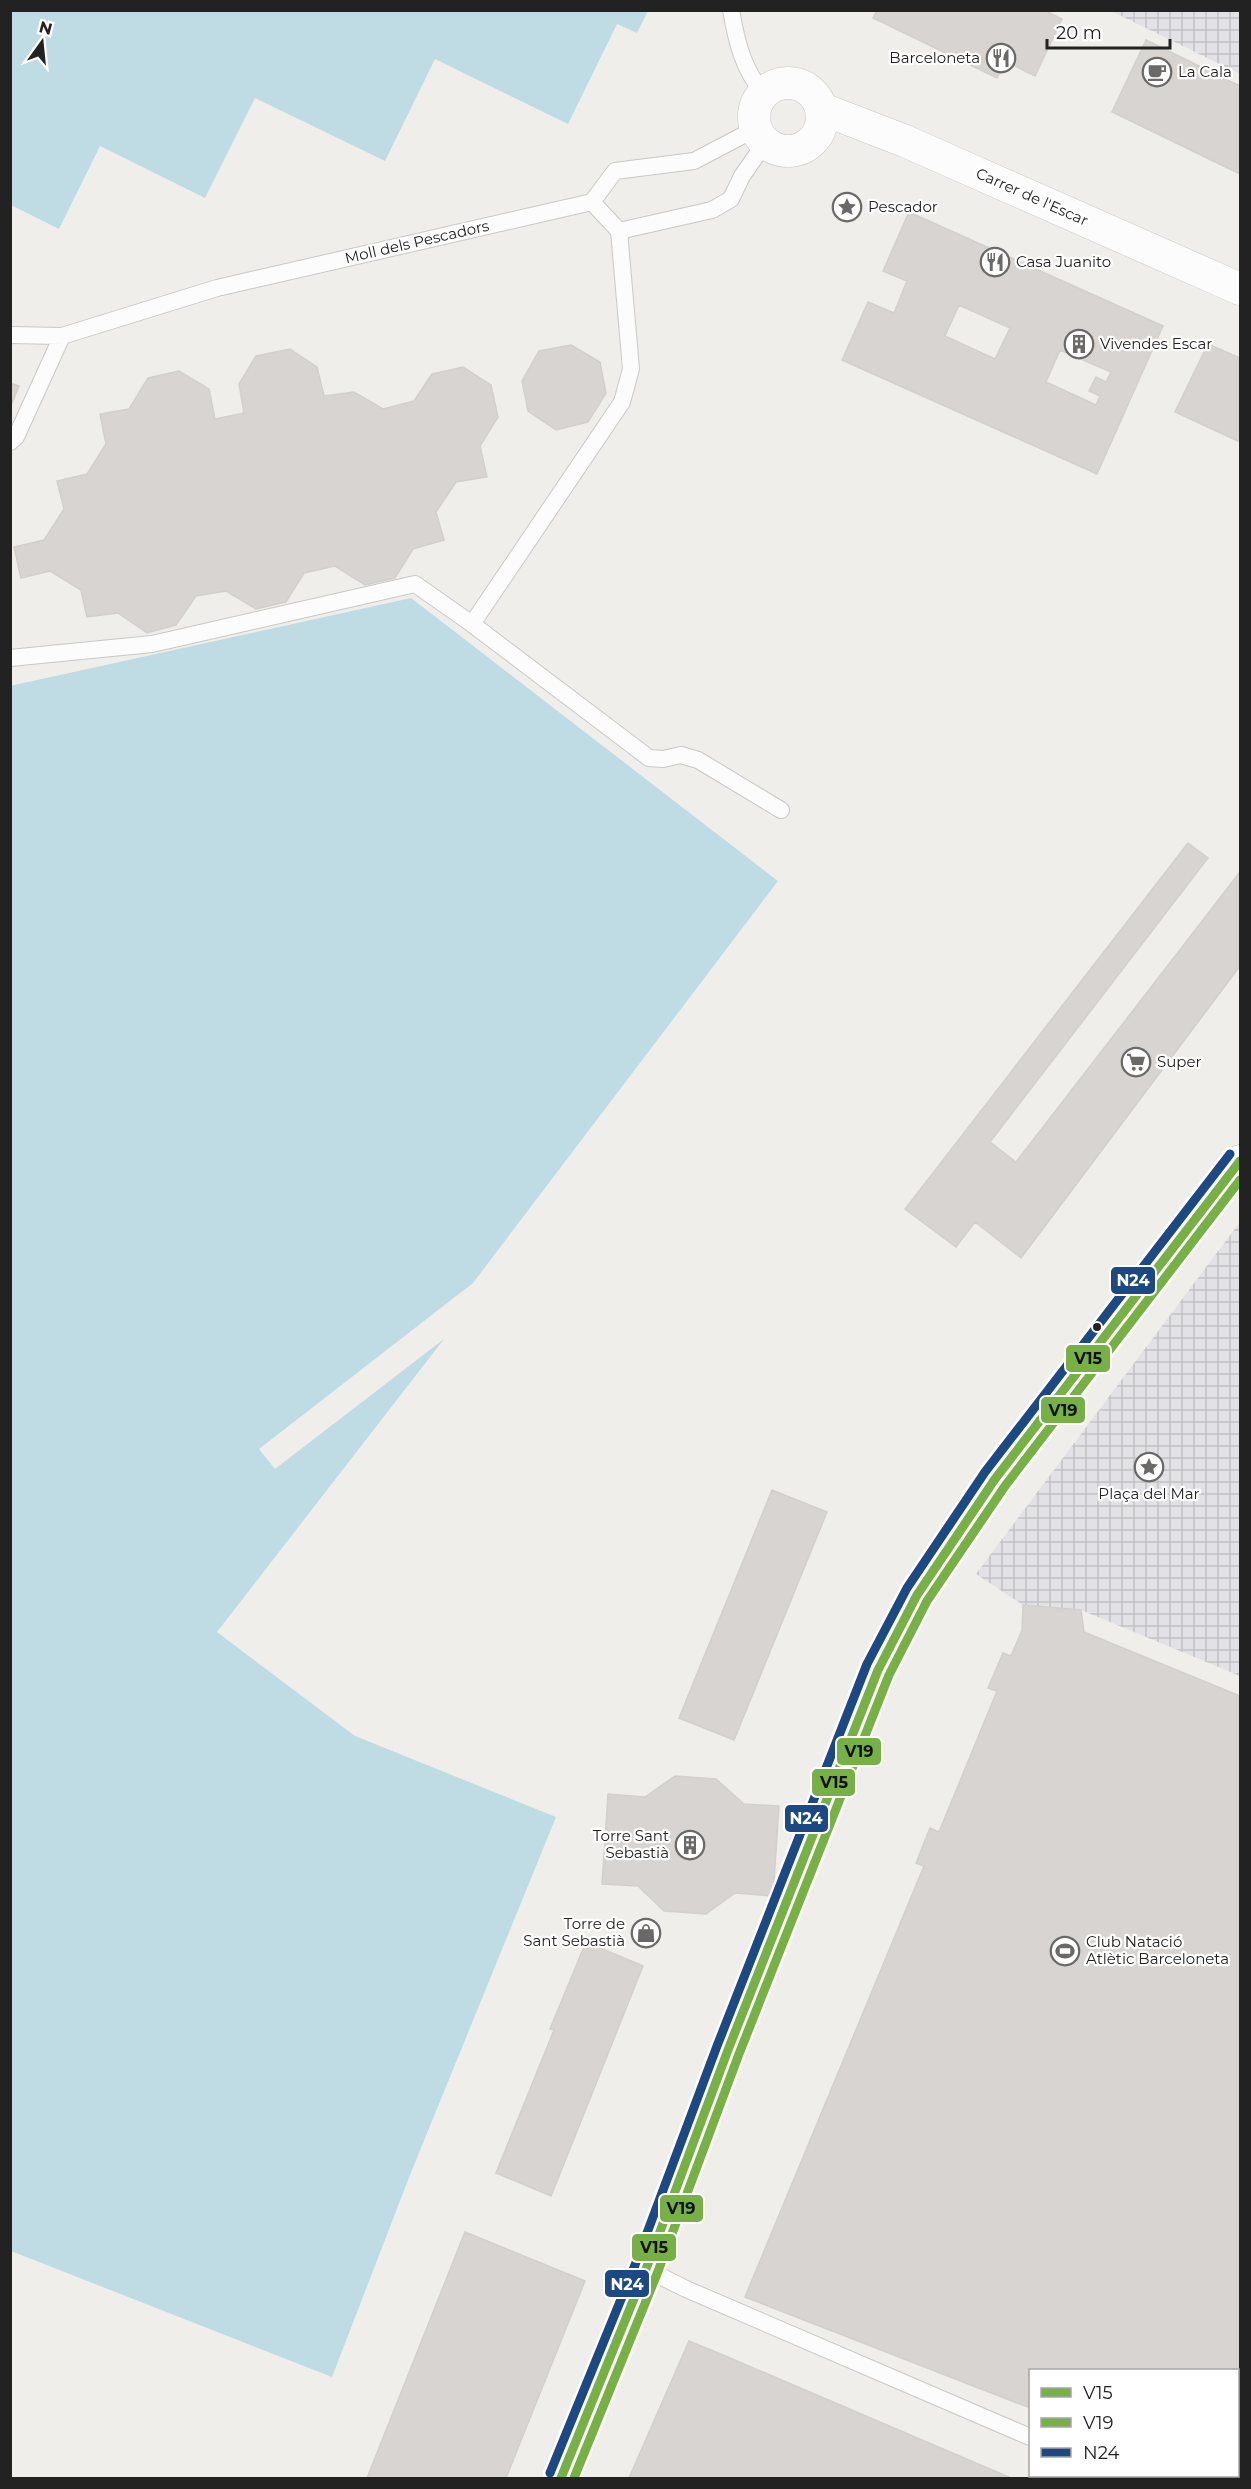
<svg xmlns="http://www.w3.org/2000/svg" width="1251" height="2489" viewBox="0 0 1251 2489" font-family="Montserrat,sans-serif">
<style>
.plaza{fill:url(#plaza-grid)}
.water{fill:#bfdbe3}
.building{fill:#d7d4d2;stroke:#d3d0cc;stroke-width:1.5;fill-rule:evenodd}
.lines{fill:none;stroke-linecap:round;stroke-linejoin:round}
.lane-casing{stroke:#c9c8c7;stroke-width:18}
.street-casing{stroke:#c9c8c7;stroke-width:33}
.lane{stroke:#fdfcfc;stroke-width:16}
.street{stroke:#fdfcfc;stroke-width:32}
.bus-1-casing{stroke:#fff;stroke-width:14}
.bus-2-casing{stroke:#fff;stroke-width:14}
.bus-3-casing{stroke:#fff;stroke-width:14}
.bus-1{stroke:#77b045;stroke-width:9}
.bus-2{stroke:#77b045;stroke-width:9}
.bus-3{stroke:#1c4883;stroke-width:9}
.bus-dot{fill:#222;stroke:#fff;stroke-width:2}
.labels{text-anchor:middle;stroke-width:4.5;stroke-linejoin:round;paint-order:stroke}
.poi-label{font-size:15px;fill:#222;stroke:#fff;text-anchor:start}
.street-label{font-size:15px;fill:#222;stroke:#fff}
.line-badge{stroke:#fff;stroke-width:2}
.badge-label{font-size:16px;text-anchor:middle;font-weight:bold;fill:#fff}
.pale-badge-label{font-size:16px;text-anchor:middle;font-weight:bold;fill:#111}
</style>
<defs>
<pattern id="plaza-grid" width="8" height="8" patternUnits="userSpaceOnUse" patternTransform="scale(1.5)"><rect width="8" height="8" fill="#e2e1e5"/><path d="M0 4h8M4 0v8" fill="none" stroke="#c2c1c4"/></pattern>
</defs>
<rect width="100%" height="100%" fill="#f0eeeb"/>
<path class="plaza" d="M 1111,11 L 1240,11 L 1240,74 Z
M 1240,1222 L 1240,1676 L 1081,1610 L 1023,1605 L 976,1574 Z"/>
<path class="water" d="M 10,11 L 11,10 L 648,11 L 637,33 L 617,24 L 568,124 L 435,59 L 385,161 L 255,98 L 205,198 L 100,146 L 59,229 L 11,205 Z
M 411,598 L 778,881 L 473,1283 L 259,1449 L 275,1469 L 444,1339 L 217,1632 L 355,1736 L 556,1817 L 410,2175 L 332,2377 L 11,2251 L 10,686 Z"/>
<path class="building" d="M 877,10 L 1044,10 L 1062,19 L 1035,76 L 1005,61 L 997,78 L 873,18 Z
M 1146,40 L 1240,86 L 1240,174 L 1112,112 Z
M 909,212 L 1163,326 L 1097,474 L 842,360 L 868,302 L 894,313 L 907,281 L 883,271 ZM 959,305 L 1010,328 L 995,359 L 945,336 ZM 1060,350 L 1111,372 L 1106,382 L 1096,377 L 1089,391 L 1100,396 L 1096,405 L 1046,382 Z
M 1208,344 L 1240,358 L 1240,442 L 1175,412 Z
M 571,345 L 600,362 L 606,393 L 588,422 L 556,430 L 528,411 L 522,381 L 539,351 Z
M 290,349 L 317,367 L 324,396 L 354,392 L 383,409 L 414,401 L 432,374 L 463,367 L 491,385 L 498,417 L 480,446 L 487,477 L 456,482 L 436,512 L 444,540 L 413,549 L 395,578 L 365,585 L 335,566 L 304,573 L 286,602 L 256,609 L 226,591 L 196,596 L 176,625 L 147,633 L 118,613 L 87,617 L 81,590 L 50,571 L 21,578 L 14,547 L 44,540 L 64,509 L 57,481 L 87,474 L 106,444 L 100,414 L 129,409 L 148,378 L 179,371 L 209,389 L 215,419 L 244,413 L 239,384 L 256,356 Z
M 10,383 L 19,386 L 10,408 Z
M 1188,843 L 1208,858 L 990,1142 L 1016,1162 L 1240,872 L 1240,966 L 1021,1258 L 975,1222 L 956,1247 L 905,1209 Z
M 772,1490 L 827,1512 L 734,1740 L 679,1718 Z
M 1023,1605 L 1081,1610 L 1084,1632 L 1240,1696 L 1240,2391 L 1238,2398 L 1238,2370 L 1030,2370 L 1030,2408 L 745,2297 L 924,1866 L 916,1863 L 930,1828 L 939,1832 L 997,1691 L 988,1688 L 1003,1653 L 1011,1656 L 1022,1630 Z
M 675,1776 L 716,1779 L 744,1804 L 779,1806 L 773,1896 L 735,1893 L 706,1914 L 664,1911 L 638,1886 L 602,1884 L 608,1794 L 645,1797 Z
M 586,1942 L 643,1966 L 551,2196 L 496,2173 L 554,2030 L 550,2029 Z
M 465,2232 L 585,2281 L 506,2478 L 367,2478 Z
M 689,2341 L 723,2355 L 1011,2478 L 629,2478 Z"/>
<g class="lines">
<g class="lane-casing">
<path id="lane" d="M 731,10 C 736,39 743,71 764,93
M 619,231 L 712,210 L 731,199 L 742,176 L 765,143
M 10,335 L 62,336 L 217,288 L 592,202 L 615,171 L 694,161 L 755,129
M 10,442 L 16,437 L 62,336
M 472,624 L 622,402 L 631,369 L 619,231 L 592,202
M 10,658 L 152,644 L 415,584 L 472,624 L 649,758 L 663,759 L 681,755 L 698,760 L 781,810
M 646,2269 L 686,2289 L 1030,2437
M 1121,2476 L 1128,2478"/>
</g>
<g class="street-casing">
<path id="street" d="M754 117a34 34 0 1 1 68 0a34 34 0 1 1-68 0Z
M 822,109 L 905,141 L 1240,289
M 561,2478 L 646,2269 L 728,2050 L 878,1670 L 917,1595 L 995,1479 L 1240,1161"/>
</g>
<use href="#lane" class="lane"/>
<use href="#street" class="street"/>
<g class="bus-1-casing">
<path id="bus-1" d="M 561,2478 L 646,2269 L 728,2050 L 878,1670 L 917,1595 L 995,1479 L 1240,1161"/>
</g>
<g class="bus-2-casing">
<path id="bus-2" d="M 574,2478 L 657,2274 L 739,2054 L 889,1675 L 927,1601 L 1005,1486 L 1240,1180"/>
</g>
<g class="bus-3-casing">
<path id="bus-3" d="M 550,2473 L 635,2265 L 717,2046 L 867,1664 L 907,1588 L 985,1472 L 1230,1154"/>
</g>
<use href="#bus-1" class="bus-1"/>
<use href="#bus-2" class="bus-2"/>
<use href="#bus-3" class="bus-3"/>
</g>
<defs>
<g id="restaurant-ring" transform="scale(1.5)"><circle r="9.5" fill="#fff" stroke="#6a6968" stroke-width="1.5"/><path d="M-5-6h1v4h1v-4h1v4h1v-4h1v5L-1.5 .5V6h-2V.5L-5-1ZM5-6V6H3V1.5H1.5Q1.5-4 5-6Z" fill="#6a6968"/></g>
<g id="cafe-ring" transform="scale(1.5)"><circle r="9.5" fill="#fff" stroke="#6a6968" stroke-width="1.5"/><path d="M-5.5-4.5H6V0H3Q3 3.5 0 3.5H-2.5Q-5.5 3.5-5.5 0ZM3-3.2v2h1.7v-2ZM-6 4.5H4V6H-6Z" fill="#6a6968"/></g>
<g id="sight-ring" transform="scale(1.5)"><circle r="9.5" fill="#fff" stroke="#6a6968" stroke-width="1.5"/><path d="M0-6L1.8-2.2L6-1.7L2.9 1.2L3.7 5.4L0 3.3L-3.7 5.4L-2.9 1.2L-6-1.7L-1.8-2.2Z" fill="#6a6968"/></g>
<g id="building-ring" transform="scale(1.5)"><circle r="9.5" fill="#fff" stroke="#6a6968" stroke-width="1.5"/><path d="M-4-6H4V6H1V3H-1V6H-4ZM-2.5-4.3h1.7v1.8h-1.7ZM.8-4.3h1.7v1.8H.8ZM-2.5-1h1.7V.8h-1.7ZM.8-1h1.7V.8H.8Z" fill="#6a6968"/></g>
<g id="supermarket-ring" transform="scale(1.5)"><circle r="9.5" fill="#fff" stroke="#6a6968" stroke-width="1.5"/><path d="M-6-5.5h2.5l.6 2H6L4.5 2H-2.5L-4.4-4H-6ZM-1.5 3.2a1.3 1.3 0 1 0 .1 0ZM3 3.2a1.3 1.3 0 1 0 .1 0Z" fill="#6a6968"/></g>
<g id="shop-ring" transform="scale(1.5)"><circle r="9.5" fill="#fff" stroke="#6a6968" stroke-width="1.5"/><path d="M-5-2.5h2.3a2.7 3.5 0 0 1 5.4 0H5L5.5 6h-11ZM-1.5-2.5h3a1.5 2.3 0 0 0-3 0Z" fill="#6a6968"/></g>
<g id="stadium-ring" transform="scale(1.5)"><circle r="9.5" fill="#fff" stroke="#6a6968" stroke-width="1.5"/><path d="M0-5a6.5 5 0 1 0 0 10a6.5 5 0 1 0 0-10ZM-3.5-1.8h7v3.6h-7Z" fill="#6a6968"/></g>
</defs>
<g fill-rule="evenodd">
<use href="#restaurant-ring" x="1001" y="58"/>
<use href="#cafe-ring" x="1157" y="72"/>
<use href="#sight-ring" x="847" y="207"/>
<use href="#restaurant-ring" x="995" y="262"/>
<use href="#building-ring" x="1079" y="344"/>
<use href="#supermarket-ring" x="1136" y="1062"/>
<use href="#sight-ring" x="1149" y="1467"/>
<use href="#building-ring" x="690" y="1845"/>
<use href="#shop-ring" x="646" y="1933"/>
<use href="#stadium-ring" x="1065" y="1951"/>
</g>
<circle class="bus-dot" cx="1097" cy="1327" r="5"/>
<g class="labels">
<g class="poi-label">
<text x="980" y="63" text-anchor="end">Barceloneta</text>
<text x="1178" y="77">La Cala</text>
<text x="868" y="212">Pescador</text>
<text x="1016" y="267">Casa Juanito</text>
<text x="1100" y="349">Vivendes Escar</text>
<text x="1157" y="1067">Super</text>
<text x="1149" y="1499" text-anchor="middle">Plaça del Mar</text>
<text x="669" y="1841" text-anchor="end">Torre Sant<tspan x="669" dy="17">Sebastià</tspan></text>
<text x="625" y="1929" text-anchor="end">Torre de<tspan x="625" dy="17">Sant Sebastià</tspan></text>
<text x="1086" y="1947">Club Natació<tspan x="1086" dy="17">Atlètic Barceloneta</tspan></text>
</g>
<g class="street-label">
<text transform="translate(1032 197) rotate(24)" y="5">Carrer de l'Escar</text>
<text transform="translate(417 242) rotate(-13)" y="5">Moll dels Pescadors</text>
</g>
</g>
<g class="line-badge">
<rect x="1110" y="1266" width="46" height="29" rx="6" fill="#1c4883"/>
<rect x="1065" y="1344" width="46" height="29" rx="6" fill="#77b045"/>
<rect x="1040" y="1396" width="46" height="28" rx="6" fill="#77b045"/>
<rect x="836" y="1737" width="46" height="29" rx="6" fill="#77b045"/>
<rect x="811" y="1768" width="45" height="29" rx="6" fill="#77b045"/>
<rect x="784" y="1804" width="45" height="29" rx="6" fill="#1c4883"/>
<rect x="659" y="2194" width="45" height="29" rx="6" fill="#77b045"/>
<rect x="631" y="2233" width="46" height="29" rx="6" fill="#77b045"/>
<rect x="604" y="2269" width="46" height="29" rx="6" fill="#1c4883"/>
</g>
<g class="badge-label">
<text x="1133" y="1286">N24</text>
<text x="806" y="1824">N24</text>
<text x="627" y="2290">N24</text>
</g>
<g class="pale-badge-label">
<text x="1088" y="1364">V15</text>
<text x="1063" y="1416">V19</text>
<text x="859" y="1757">V19</text>
<text x="834" y="1788">V15</text>
<text x="681" y="2214">V19</text>
<text x="654" y="2253">V15</text>
</g>
<rect width="1251" height="2489" fill="none" stroke="#222222" stroke-width="24"/>
<rect x="1029" y="2369" width="210" height="108" fill="#ffffff" stroke="#a7a7a7" stroke-width="1.5"/>
<rect x="1041" y="2388" width="30" height="9" fill="#77b045" stroke="#a7a7a7" stroke-width="1.5"/>
<text x="1083" y="2399" font-size="18" fill="#222222">V15</text>
<rect x="1041" y="2418" width="30" height="9" fill="#77b045" stroke="#a7a7a7" stroke-width="1.5"/>
<text x="1083" y="2429" font-size="18" fill="#222222">V19</text>
<rect x="1041" y="2448" width="30" height="9" fill="#1c4883" stroke="#a7a7a7" stroke-width="1.5"/>
<text x="1083" y="2459" font-size="18" fill="#222222">N24</text>
<g transform="translate(42 42) rotate(15)" stroke="#ffffff" stroke-width="4.5" paint-order="stroke">
<path d="M0-4.5L10 22L0 15L-10 22Z" fill="#222222"/>
<text y="-9" font-size="16" font-weight="bold" text-anchor="middle" fill="#222222">N</text>
</g>
<path d="M1047 39v9h123v-9" fill="none" stroke="#222222" stroke-width="3"/>
<text x="1056" y="39" font-size="18" fill="#222222" stroke="#ffffff" stroke-width="4.5" paint-order="stroke">20 m</text>
</svg>
